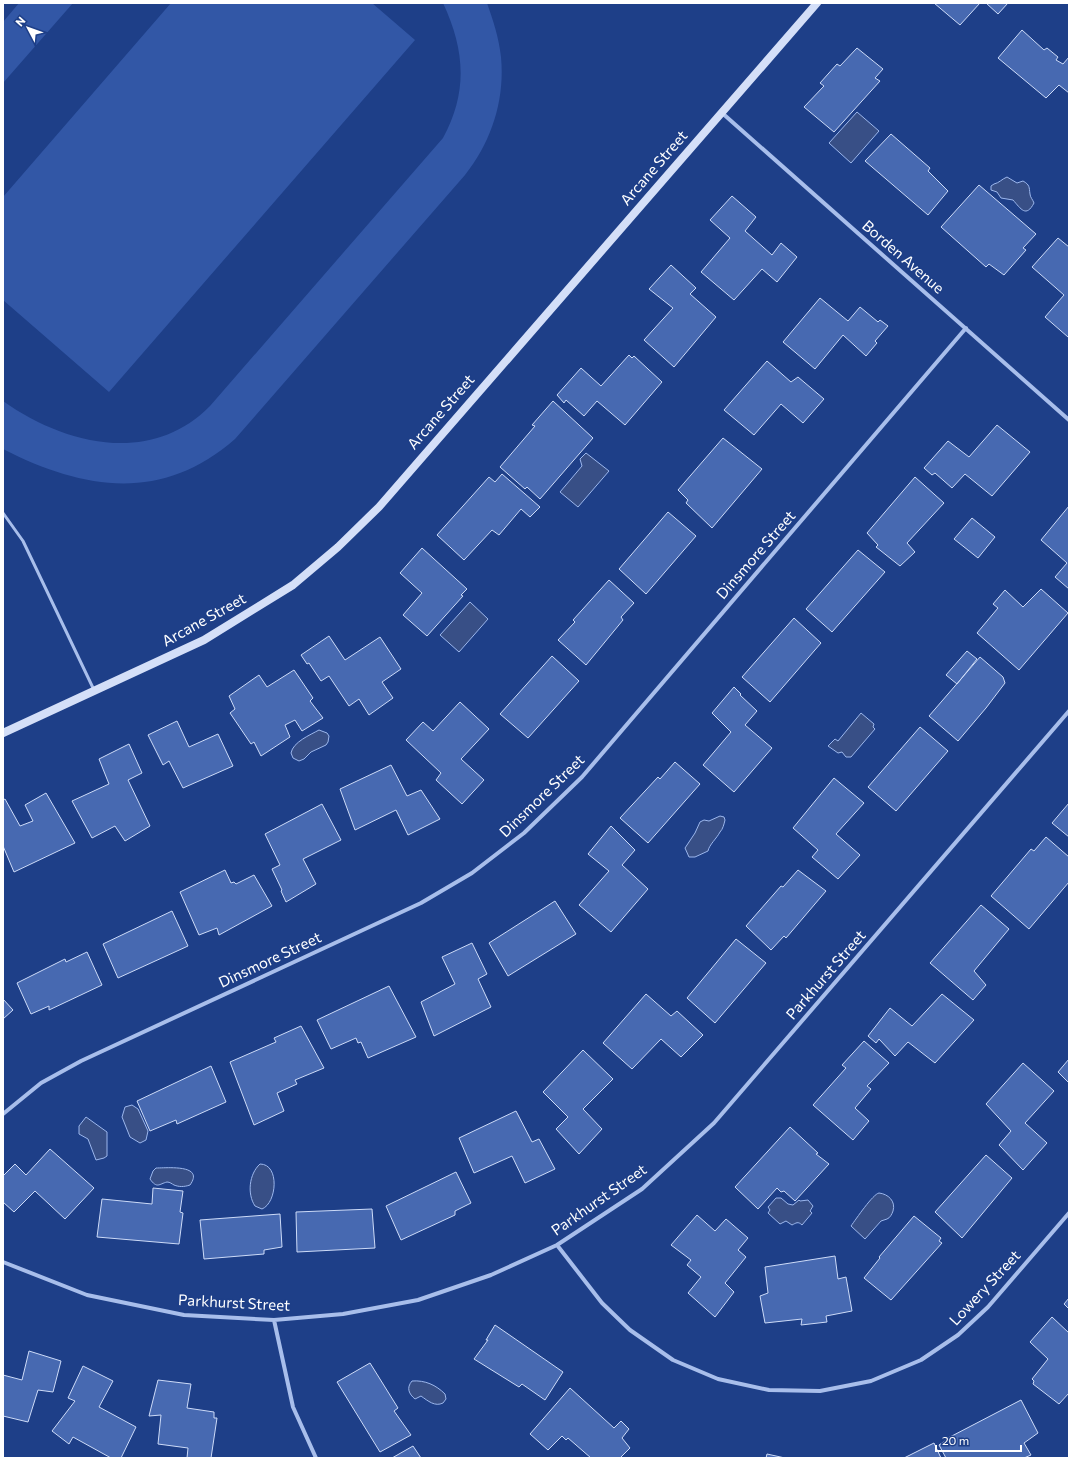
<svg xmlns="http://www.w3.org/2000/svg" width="1072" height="1461" viewBox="0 0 1072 1461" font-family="Commissioner,sans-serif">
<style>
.green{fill:#3257a6}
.water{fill:#384f86;stroke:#9cb7ed}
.building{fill:#4769b1;stroke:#cddbf8}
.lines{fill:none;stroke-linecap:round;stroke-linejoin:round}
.lane{stroke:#a8beeb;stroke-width:3}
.street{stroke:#a8beeb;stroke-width:4}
.secondary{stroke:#d4dff8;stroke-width:8}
.labels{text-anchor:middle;stroke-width:3;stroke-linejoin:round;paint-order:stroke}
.street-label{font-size:15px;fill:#fff;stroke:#1e3f88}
</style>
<rect width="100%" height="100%" fill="#1e3f88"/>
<path class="green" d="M 19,3 L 73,3 L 3,83 L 3,22 Z
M 171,3 L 372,3 L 415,40 L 109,392 L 3,300 L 3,197 Z
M 443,3 L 487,3 C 493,20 499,38 501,57 C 505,99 492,141 465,175 L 235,439 C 162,503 83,490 3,449 L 3,401 C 65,445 151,466 210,406 L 443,138 C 468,92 465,50 443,3 Z"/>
<path class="water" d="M 857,112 L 879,131 L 851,163 L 829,143 Z
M 1007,177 L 1017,183 L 1023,181 C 1030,185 1029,187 1030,194 C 1030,197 1033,200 1034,203 C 1026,218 1021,209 1013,200 L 1001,198 L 997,192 L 991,190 L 991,186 L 994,184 C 999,183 1002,179 1007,177 Z
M 586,453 L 609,471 L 578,507 L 560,492 L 582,466 L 580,459 Z
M 470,602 L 488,619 L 459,652 L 440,635 Z
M 861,713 L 874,724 L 873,727 L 875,729 L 851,757 L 846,757 L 842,752 L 838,753 L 828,746 L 835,739 L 838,741 Z
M 319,730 L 327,733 L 329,736 L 328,742 L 326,745 L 311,752 L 304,759 L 299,761 L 293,758 L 291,753 C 293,742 310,735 319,730 Z
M 720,816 L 724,817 L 725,820 C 724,824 723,829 720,832 C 717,838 709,845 708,851 L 695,857 L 689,857 L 685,848 L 695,833 L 700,822 L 704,820 L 709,821 Z
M 132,1105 L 138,1109 L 148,1131 L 146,1140 L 140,1143 L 130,1137 L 122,1117 L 125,1107 Z
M 86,1117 L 107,1132 L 107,1156 L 104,1158 L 96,1160 L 88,1139 L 79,1134 L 79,1126 Z
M 260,1164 C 280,1164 277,1203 262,1209 L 255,1206 C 247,1194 249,1174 260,1164 Z
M 156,1168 C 167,1168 205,1164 190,1185 C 184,1187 179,1187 174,1185 C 172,1184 170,1182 167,1182 C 159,1184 157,1189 150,1179 L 153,1171 Z
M 879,1193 C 888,1194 896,1201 893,1211 C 892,1214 890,1218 887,1219 C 885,1220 883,1220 881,1221 L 865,1239 L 851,1226 C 856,1219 873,1194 879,1193 Z
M 776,1198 L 781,1198 L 788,1204 L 793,1205 L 799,1200 L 800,1201 L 808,1200 L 813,1206 L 810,1211 L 812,1213 L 802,1225 C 798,1221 796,1223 792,1225 L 786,1221 L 780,1224 L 768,1213 L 770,1210 L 768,1207 Z
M 412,1381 C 425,1380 436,1385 445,1394 L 446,1399 L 443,1403 C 435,1407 428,1401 421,1396 L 415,1399 C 409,1394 406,1388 412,1381 Z"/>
<path class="building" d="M 934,3 L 980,3 L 960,25 Z
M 986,3 L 1008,3 L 998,14 Z
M 1022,30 L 1044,50 L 1047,48 L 1058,57 L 1056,60 L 1063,64 L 1069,57 L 1069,93 L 1059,85 L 1046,98 L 998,58 Z
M 857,48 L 883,69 L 875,78 L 880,81 L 834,132 L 804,107 L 824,86 L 820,83 L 837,64 L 840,66 Z
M 891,134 L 930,168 L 928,171 L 948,191 L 928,215 L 865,161 Z
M 979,185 L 1036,234 L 1023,248 L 1026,250 L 1004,275 L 989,264 L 986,267 L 941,227 Z
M 732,196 L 756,217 L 745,231 L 772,255 L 781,243 L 797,257 L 777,282 L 762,269 L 734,300 L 701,272 L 730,238 L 710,220 Z
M 1058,238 L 1069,247 L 1069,336 L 1068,337 L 1045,317 L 1064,295 L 1032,267 Z
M 671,265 L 696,288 L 690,294 L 716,317 L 674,367 L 644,340 L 673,308 L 649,289 Z
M 820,298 L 848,321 L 860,307 L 878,322 L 880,320 L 888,326 L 875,341 L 877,343 L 866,356 L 843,335 L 815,369 L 783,342 Z
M 629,355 L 632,358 L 634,356 L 662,382 L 625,425 L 597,401 L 584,416 L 566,400 L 564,403 L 557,395 L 581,368 L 601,386 Z
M 767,361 L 791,382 L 798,377 L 824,399 L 803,423 L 781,404 L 754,435 L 724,410 Z
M 553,401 L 593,438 L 540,499 L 527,487 L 525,489 L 500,467 L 535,426 L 532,425 Z
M 997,425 L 1030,452 L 992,496 L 965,474 L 952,488 L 935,473 L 932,475 L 924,468 L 948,441 L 969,457 Z
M 723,438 L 762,469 L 712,528 L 686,503 L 688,500 L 678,490 Z
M 502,474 L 540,507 L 530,517 L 521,509 L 499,535 L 492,530 L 464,560 L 437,535 L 489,477 L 495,482 Z
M 915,477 L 944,503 L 907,543 L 915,552 L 900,566 L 876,547 L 878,545 L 867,533 Z
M 1069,506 L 1069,589 L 1055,577 L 1067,563 L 1041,540 Z
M 668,512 L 696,536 L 646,594 L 619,569 Z
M 972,518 L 995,537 L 978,558 L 954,539 Z
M 422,548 L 467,589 L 461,595 L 463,596 L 427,636 L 403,615 L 422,593 L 400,573 Z
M 858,550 L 885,572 L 832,632 L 806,609 Z
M 609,580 L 634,603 L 621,617 L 623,620 L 586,665 L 558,640 L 575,622 L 573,620 Z
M 1041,589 L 1068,613 L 1019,670 L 977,633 L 998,608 L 993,604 L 1005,590 L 1023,607 Z
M 794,618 L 821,643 L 770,702 L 742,677 Z
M 329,636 L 345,660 L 380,637 L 401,669 L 382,682 L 393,698 L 369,715 L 359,699 L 349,706 L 329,676 L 321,681 L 309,663 L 307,664 L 301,655 Z
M 967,651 L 977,659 L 957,684 L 946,675 Z
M 552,656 L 579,681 L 528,738 L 500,714 Z
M 980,657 L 1003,677 L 1005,683 L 986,708 L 958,741 L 929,716 Z
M 294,670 L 313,698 L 310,701 L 323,718 L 302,731 L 295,720 L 285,725 L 290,737 L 261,756 L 254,742 L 251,744 L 230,713 L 235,709 L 229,696 L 259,675 L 267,687 Z
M 734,687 L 741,694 L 740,695 L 757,711 L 745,725 L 772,748 L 734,792 L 703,765 L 731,732 L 712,713 Z
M 460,702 L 489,729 L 461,759 L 484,780 L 462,804 L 436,780 L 441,773 L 406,740 L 423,722 L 433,731 Z
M 177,721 L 189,747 L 218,734 L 233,766 L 183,788 L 169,761 L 163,765 L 148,735 Z
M 920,727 L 948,751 L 896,811 L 868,787 Z
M 129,744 L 142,773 L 128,780 L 150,826 L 125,841 L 115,826 L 92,838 L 72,801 L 109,784 L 99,759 Z
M 675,762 L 700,784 L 648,843 L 620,818 L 658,777 L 660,779 Z
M 391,765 L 407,796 L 421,790 L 440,819 L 408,835 L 396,810 L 355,830 L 340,789 Z
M 834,778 L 864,803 L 836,834 L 860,855 L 838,879 L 812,857 L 818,850 L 793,828 Z
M 46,793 L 75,843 L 14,872 L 3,846 L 3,800 L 5,799 L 20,826 L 33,821 L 25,805 Z
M 1069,803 L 1069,837 L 1052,823 Z
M 322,804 L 341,840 L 303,859 L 316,884 L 286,902 L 281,891 L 282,890 L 272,869 L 280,865 L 265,834 Z
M 611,826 L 635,850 L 622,865 L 648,889 L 611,932 L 579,905 L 609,871 L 588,854 Z
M 1046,837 L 1069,857 L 1069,882 L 1029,929 L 991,896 L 1031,849 L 1034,851 Z
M 225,870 L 231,883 L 234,882 L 236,884 L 254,875 L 272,906 L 219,935 L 217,928 L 199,935 L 180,892 Z
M 798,870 L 826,891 L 786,938 L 784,936 L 771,950 L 746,926 L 781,886 L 783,887 Z
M 555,901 L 576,934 L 508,976 L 489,943 Z
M 981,905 L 1009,929 L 974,971 L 986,985 L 973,1000 L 930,963 Z
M 172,911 L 188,946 L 118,978 L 103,944 Z
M 736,939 L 766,963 L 715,1023 L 687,998 Z
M 472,943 L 487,974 L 478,979 L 491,1007 L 434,1036 L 421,1002 L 455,984 L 442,957 Z
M 87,952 L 102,985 L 49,1010 L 49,1006 L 31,1014 L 17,983 L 65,959 L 66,962 Z
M 389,986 L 416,1037 L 368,1058 L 361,1042 L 358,1043 L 356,1038 L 331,1049 L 317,1020 Z
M 646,994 L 671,1016 L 677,1011 L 703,1035 L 681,1057 L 661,1039 L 632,1069 L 603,1043 Z
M 942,994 L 974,1020 L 935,1063 L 908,1042 L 895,1056 L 879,1039 L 876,1043 L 868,1036 L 890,1008 L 912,1026 Z
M 3,999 L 13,1010 L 3,1019 Z
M 301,1026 L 324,1068 L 295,1080 L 297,1084 L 277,1093 L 284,1111 L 254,1125 L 230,1062 L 276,1042 L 274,1038 Z
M 864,1041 L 889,1063 L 867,1086 L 871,1089 L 855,1108 L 869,1121 L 853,1140 L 813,1105 L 846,1068 L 842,1065 Z
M 583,1050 L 613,1079 L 583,1109 L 602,1129 L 579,1154 L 556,1129 L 568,1117 L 543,1092 Z
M 1069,1059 L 1069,1083 L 1058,1072 Z
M 1023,1063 L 1054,1091 L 1025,1123 L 1047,1143 L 1023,1170 L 999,1145 L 1011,1131 L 986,1104 Z
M 211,1066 L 226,1102 L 177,1124 L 176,1120 L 150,1131 L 137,1101 Z
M 516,1111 L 532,1142 L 539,1139 L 555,1169 L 525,1183 L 512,1156 L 474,1173 L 459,1138 Z
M 790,1127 L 818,1153 L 816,1154 L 829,1164 L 795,1201 L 784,1191 L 781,1192 L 777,1188 L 758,1209 L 735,1187 Z
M 50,1149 L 94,1188 L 65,1219 L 35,1191 L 14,1212 L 3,1202 L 3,1176 L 15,1164 L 26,1175 Z
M 986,1155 L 1012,1178 L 962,1238 L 935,1212 Z
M 456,1172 L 471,1203 L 455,1211 L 455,1215 L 401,1240 L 386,1206 Z
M 153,1188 L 183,1191 L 180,1212 L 183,1213 L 179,1244 L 97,1237 L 102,1199 L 152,1204 Z
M 372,1209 L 375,1248 L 297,1252 L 296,1212 Z
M 280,1214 L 282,1247 L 264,1250 L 264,1254 L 204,1259 L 200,1220 Z
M 697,1215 L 715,1231 L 726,1219 L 748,1238 L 738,1250 L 746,1257 L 725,1283 L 734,1292 L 715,1317 L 688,1293 L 701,1277 L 687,1265 L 691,1260 L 671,1245 Z
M 914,1216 L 941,1238 L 939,1241 L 942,1243 L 891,1300 L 864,1278 L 880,1258 L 879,1257 Z
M 835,1256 L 838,1279 L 846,1277 L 852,1311 L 826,1316 L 827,1322 L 801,1325 L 802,1319 L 765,1323 L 760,1296 L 768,1293 L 765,1267 Z
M 1069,1298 L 1069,1309 L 1064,1304 Z
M 1052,1317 L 1069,1333 L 1069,1393 L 1059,1404 L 1033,1384 L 1034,1381 L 1032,1379 L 1048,1359 L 1030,1342 Z
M 495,1325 L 563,1372 L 545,1400 L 522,1384 L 519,1387 L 474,1359 L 488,1340 L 486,1340 Z
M 29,1351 L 61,1361 L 53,1392 L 38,1390 L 28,1422 L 3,1416 L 3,1375 L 22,1380 Z
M 370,1363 L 398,1408 L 394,1411 L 411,1435 L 380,1452 L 337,1382 Z
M 83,1366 L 113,1381 L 99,1407 L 136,1427 L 121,1458 L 111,1458 L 73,1437 L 69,1444 L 52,1431 L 75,1401 L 68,1398 Z
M 158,1380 L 191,1384 L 187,1408 L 214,1412 L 214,1418 L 217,1418 L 211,1458 L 187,1458 L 188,1448 L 158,1444 L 161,1415 L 149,1416 Z
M 570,1388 L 614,1428 L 621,1421 L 629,1429 L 622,1438 L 630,1448 L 620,1458 L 591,1458 L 568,1438 L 566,1440 L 562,1436 L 548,1450 L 530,1434 Z
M 1021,1400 L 1038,1433 L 1024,1443 L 1031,1455 L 1024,1458 L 946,1458 L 939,1445 L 948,1439 L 948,1438 Z
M 934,1443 L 941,1458 L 904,1458 Z
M 413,1446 L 421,1458 L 392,1458 Z
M 767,1454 L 785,1458 L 766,1458 Z"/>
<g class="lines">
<path class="lane" d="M 3,513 L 23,541 L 94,690"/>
<path class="street" d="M 721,112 L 1069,420
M 3,1114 L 41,1083 L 81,1061 L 421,903 L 472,873 L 524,833 L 582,777 L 966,328
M 557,1245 L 602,1303 L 630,1330 L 673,1360 L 718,1379 L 769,1390 L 820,1391 L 871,1381 L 921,1360 L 958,1335 L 988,1307 L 1069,1213
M 3,1262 L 87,1295 L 184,1315 L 274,1320 L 343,1314 L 418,1300 L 491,1275 L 557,1245 L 642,1189 L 714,1123 L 1069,711
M 274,1320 L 293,1407 L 316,1458"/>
<path class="secondary" d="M 3,733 L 204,640 L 293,585 L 338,547 L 379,507 L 817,3"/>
</g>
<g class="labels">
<g class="street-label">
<text transform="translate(654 168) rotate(-49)" y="5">Arcane Street</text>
<text transform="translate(903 257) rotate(41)" y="5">Borden Avenue</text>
<text transform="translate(441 412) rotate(-49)" y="5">Arcane Street</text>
<text transform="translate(756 555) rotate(-49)" y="5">Dinsmore Street</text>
<text transform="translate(204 620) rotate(-29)" y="5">Arcane Street</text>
<text transform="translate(542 796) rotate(-44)" y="5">Dinsmore Street</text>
<text transform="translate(270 960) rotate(-25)" y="5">Dinsmore Street</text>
<text transform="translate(826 975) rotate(-49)" y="5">Parkhurst Street</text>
<text transform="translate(599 1200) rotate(-35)" y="5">Parkhurst Street</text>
<text transform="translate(985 1288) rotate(-47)" y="5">Lowery Street</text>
<text transform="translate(234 1303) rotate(3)" y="5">Parkhurst Street</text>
</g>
</g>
<rect width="1072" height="1461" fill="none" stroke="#ffffff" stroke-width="8"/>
<g transform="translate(28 28) rotate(311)" stroke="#1e3f88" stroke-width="3" paint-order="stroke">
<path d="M0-3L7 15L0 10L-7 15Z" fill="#ffffff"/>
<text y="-6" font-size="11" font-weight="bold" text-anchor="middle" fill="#ffffff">N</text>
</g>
<path d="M936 1445v6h85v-6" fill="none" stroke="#ffffff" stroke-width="2"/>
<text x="942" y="1445" font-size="12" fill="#ffffff" stroke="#1e3f88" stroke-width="3" paint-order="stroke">20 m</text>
</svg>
